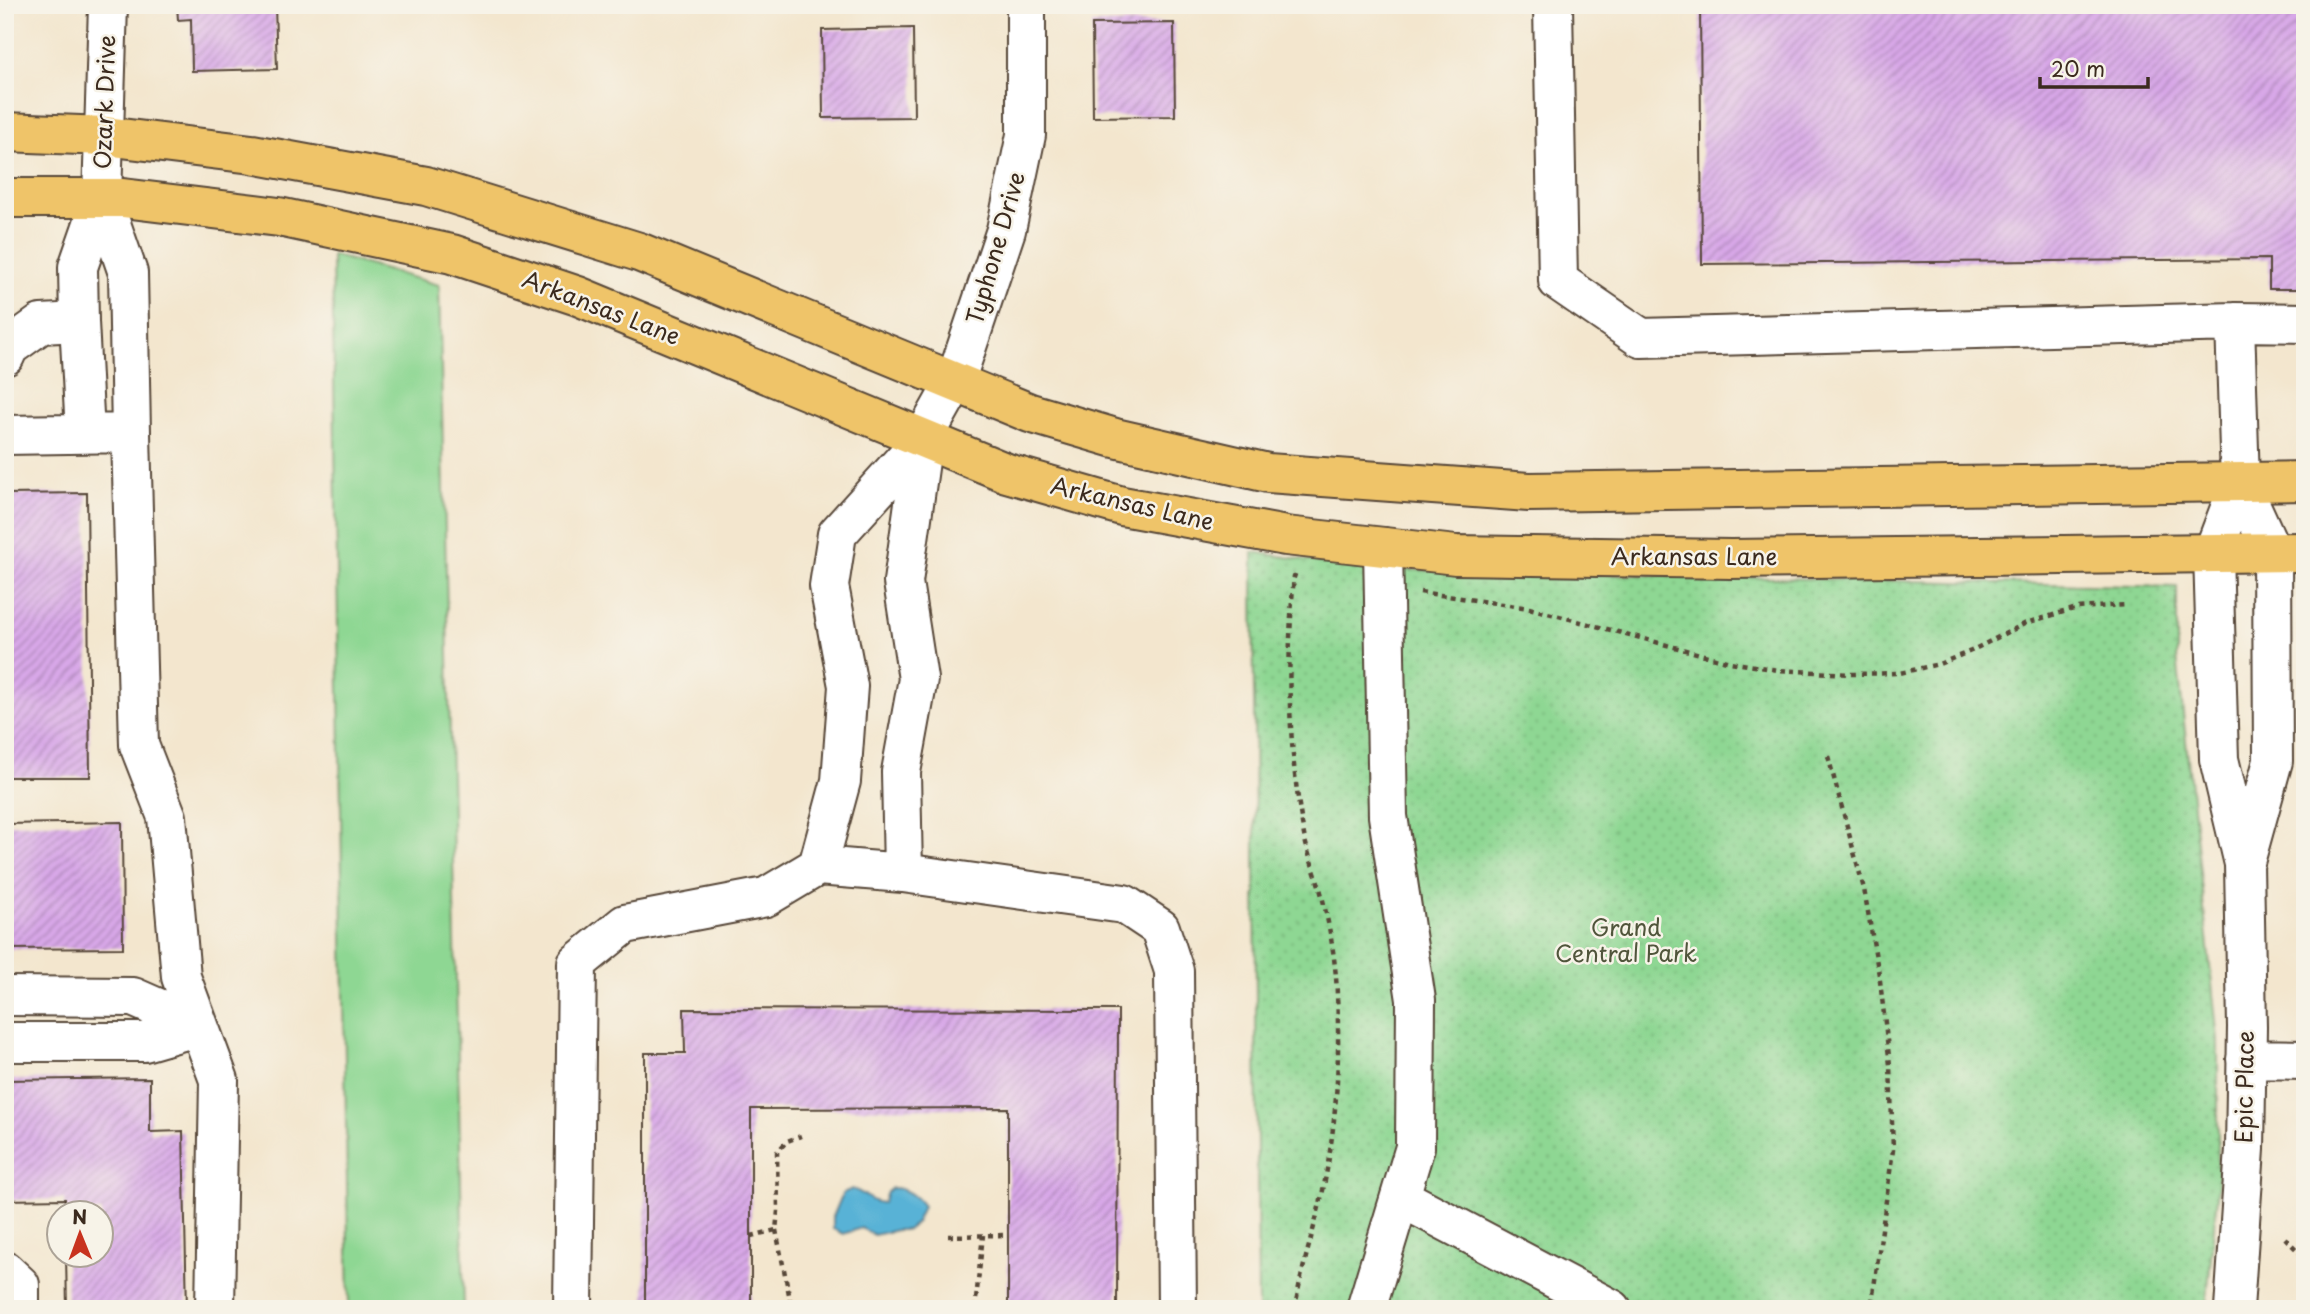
<svg xmlns="http://www.w3.org/2000/svg" width="2310" height="1314" viewBox="0 0 2310 1314" font-family="'Playpen Sans',sans-serif">
<style>
.green{fill:#8ed793;stroke:#648058;stroke-width:2}
.park{fill:url(#park-dots);stroke:#648058;stroke-width:2}
.water{fill:#58b2d6;stroke:#4a6e7a;stroke-width:2}
.building{fill:url(#building-hatch)}
.lines{fill:none;stroke-linecap:round;stroke-linejoin:round}
.minor-casing{stroke:#574638;stroke-width:42}
.major-casing{stroke:#574638;stroke-width:42}
.path{stroke:#574638;stroke-width:4.5;stroke-dasharray:5 5;stroke-linecap:butt}
.minor{stroke:#fff;stroke-width:38}
.major{stroke:#efc469;stroke-width:38}
.labels{text-anchor:middle;stroke-width:5;stroke-linejoin:round;paint-order:stroke}
.street-label{font-size:23px;fill:#3b2a1e;stroke:#f7f3e8}
.park-label{font-size:23px;fill:#50553b;stroke:#f7f3e8}
</style>
<defs>
<pattern id="park-dots" width="8" height="8" patternUnits="userSpaceOnUse" patternTransform="scale(1.75)"><rect width="8" height="8" fill="#8ed793"/><path d="M2 2h.1M6 6h.1" fill="none" stroke="#7bb97e" stroke-width="1.8" stroke-linecap="round"/></pattern>
<pattern id="building-hatch" width="6" height="6" patternUnits="userSpaceOnUse" patternTransform="scale(1.75)"><rect width="6" height="6" fill="#d8a7e8"/><path d="M-1 1l2-2M0 6l6-6M5 7l2-2" fill="none" stroke="#b088bb"/></pattern>
</defs>
<rect width="100%" height="100%" fill="#f7f3e8"/>
<filter id="ink" filterUnits="userSpaceOnUse"><feTurbulence type="fractalNoise" baseFrequency=".0143" numOctaves="2"/><feDisplacementMap in="SourceGraphic" scale="14" xChannelSelector="R" yChannelSelector="G"/><feConvolveMatrix kernelMatrix="1 2 1 2 8 2 1 2 1" color-interpolation-filters="sRGB"/></filter>
<filter id="wash" filterUnits="userSpaceOnUse"><feTurbulence type="fractalNoise" baseFrequency=".00686" numOctaves="4" result="noise"/><feDisplacementMap in="SourceGraphic" scale="28" xChannelSelector="R" yChannelSelector="G"/><feGaussianBlur stdDeviation="1.57" result="paint"/><feColorMatrix in="noise" values="0 0 0 0 0 0 0 0 0 0 0 0 0 0 0 0 0 1.4 0 .05"/><feComposite in="paint" operator="in"/></filter>
<g filter="url(#wash)">
<rect width="100%" height="100%" fill="#f3e6ce"/>
<path class="green" d="M 332,255 L 439,285 L 464,1309 L 349,1309 Z"/>
<path class="park" d="M 1253,552 L 1365,569 L 2177,587 L 2177,657 L 2218,1040 L 2218,1185 L 2206,1309 L 1258,1309 Z"/>
<path class="water" d="M 892,1188 C 906,1188 915,1195 923,1206 L 916,1223 L 907,1230 L 896,1230 L 874,1235 L 861,1228 L 843,1234 L 833,1229 L 833,1217 L 843,1193 L 852,1189 C 866,1193 868,1202 883,1203 L 887,1192 Z"/>
<g id="blocks">
<path class="building" d="M 177,5 L 275,5 L 277,69 L 192,71 L 191,19 L 178,20 Z
M 1700,5 L 2305,5 L 2305,289 L 2269,289 L 2269,259 L 1702,264 Z
M 1174,23 L 1175,116 L 1093,117 L 1092,24 Z
M 913,28 L 914,117 L 823,118 L 822,30 Z
M 87,493 L 90,777 L 5,777 L 5,494 Z
M 122,822 L 123,948 L 5,949 L 5,824 Z
M 684,1009 L 1118,1010 L 1117,1309 L 1008,1309 L 1008,1108 L 751,1109 L 751,1309 L 645,1309 L 645,1053 L 685,1053 Z
M 150,1078 L 150,1132 L 183,1131 L 187,1309 L 67,1309 L 66,1254 L 102,1254 L 102,1212 L 65,1212 L 65,1199 L 5,1200 L 5,1080 Z"/>
</g>
</g>
<g filter="url(#ink)">
<use href="#blocks" fill-opacity="0" stroke="#574638" stroke-width="2"/>
<g class="lines">
<g class="minor-casing">
<path id="minor" d="M 1553,5 L 1558,281 L 1641,338 L 2235,322 L 2305,323
M 102,198 L 128,273 L 131,433
M 2235,322 L 2240,482 L 2272,552 L 2273,761 L 2245,862
M 5,356 L 9,347 L 41,324 L 79,322
M 85,433 L 79,322 L 78,267 L 102,198 L 108,5
M 5,435 L 131,433 L 139,745 L 167,817 L 181,977 L 219,1080 L 215,1309
M 818,866 L 841,781 L 848,686 L 829,586 L 837,534 L 923,439 L 955,382 L 1006,230 L 1026,135 L 1026,5
M 903,873 L 901,772 L 918,679 L 903,582 L 923,439
M 5,996 L 133,997 L 199,1026
M 5,1042 L 144,1042 L 199,1026
M 2246,1059 L 2305,1060
M 1400,1197 L 1612,1309
M 5,1271 L 20,1285 L 20,1309
M 573,1309 L 577,963 L 625,924 L 766,897 L 818,866 L 903,873 L 1124,904 L 1160,928 L 1174,971 L 1177,1309
M 1366,1309 L 1415,1147 L 1416,1000 L 1388,816 L 1383,547
M 2234,1309 L 2245,1149 L 2247,1027 L 2244,864 L 2219,759 L 2213,553 L 2240,482"/>
</g>
<g class="major-casing">
<path id="major" d="M 5,132 L 105,136 L 252,154 L 426,186 L 639,252 L 1030,413 L 1115,438 L 1268,473 L 1529,492 L 2305,481
M 5,198 L 123,198 L 279,217 L 452,254 L 578,296 L 1007,473 L 1122,506 L 1286,536 L 1456,555 L 1731,559 L 2305,552"/>
</g>
<path class="path" d="M 1420,592 L 1529,608 L 1730,662 L 1778,670 L 1850,674 L 1900,673 L 1939,664 L 1971,651 L 2026,623 L 2077,608 L 2126,605
M 1828,756 L 1864,889 L 1880,981 L 1890,1065 L 1893,1150 L 1871,1309
M 776,1230 L 792,1309
M 751,1236 L 776,1230 L 778,1211 L 777,1152 L 787,1141 L 801,1136
M 948,1236 L 1008,1235
M 2285,1238 L 2305,1258
M 975,1309 L 983,1235
M 1295,1309 C 1302,1262 1318,1220 1326,1175 C 1337,1115 1340,1055 1337,995 C 1336,962 1330,928 1322,896 C 1317,876 1308,856 1304,835 C 1288,750 1286,662 1294,576 L 1297,577"/>
<use href="#minor" class="minor"/>
<use href="#major" class="major"/>
</g>
</g>
<g class="labels">
<g class="street-label">
<text transform="translate(105 102) rotate(-88)" y="8">Ozark Drive</text>
<text transform="translate(996 248) rotate(-74)" y="8">Typhone Drive</text>
<text transform="translate(601 308) rotate(21)" y="8">Arkansas Lane</text>
<text transform="translate(1132 504) rotate(13)" y="8">Arkansas Lane</text>
<text x="1694" y="565">Arkansas Lane</text>
<text transform="translate(2245 1087) rotate(-89)" y="8">Epic Place</text>
</g>
<g class="park-label">
<text x="1626" y="936">Grand<tspan x="1626" dy="26">Central Park</tspan></text>
</g>
</g>
<rect width="2310" height="1314" fill="none" stroke="#f7f3e8" stroke-width="28"/>
<g transform="translate(80 1234) rotate(359)"><circle r="33" fill="#f7f3e8" stroke="#aca397" stroke-width="2"/>
<path d="M0-5L12 26L0 18L-12 26Z" fill="#c8321e"/>
<text y="-10" font-size="19" font-weight="bold" text-anchor="middle" fill="#3b2a1e">N</text>
</g>
<path d="M2040 77v10h108v-10" fill="none" stroke="#3b2a1e" stroke-width="3.5"/>
<text x="2051" y="77" font-size="21" fill="#3b2a1e" stroke="#f7f3e8" stroke-width="5" paint-order="stroke">20 m</text>
</svg>
